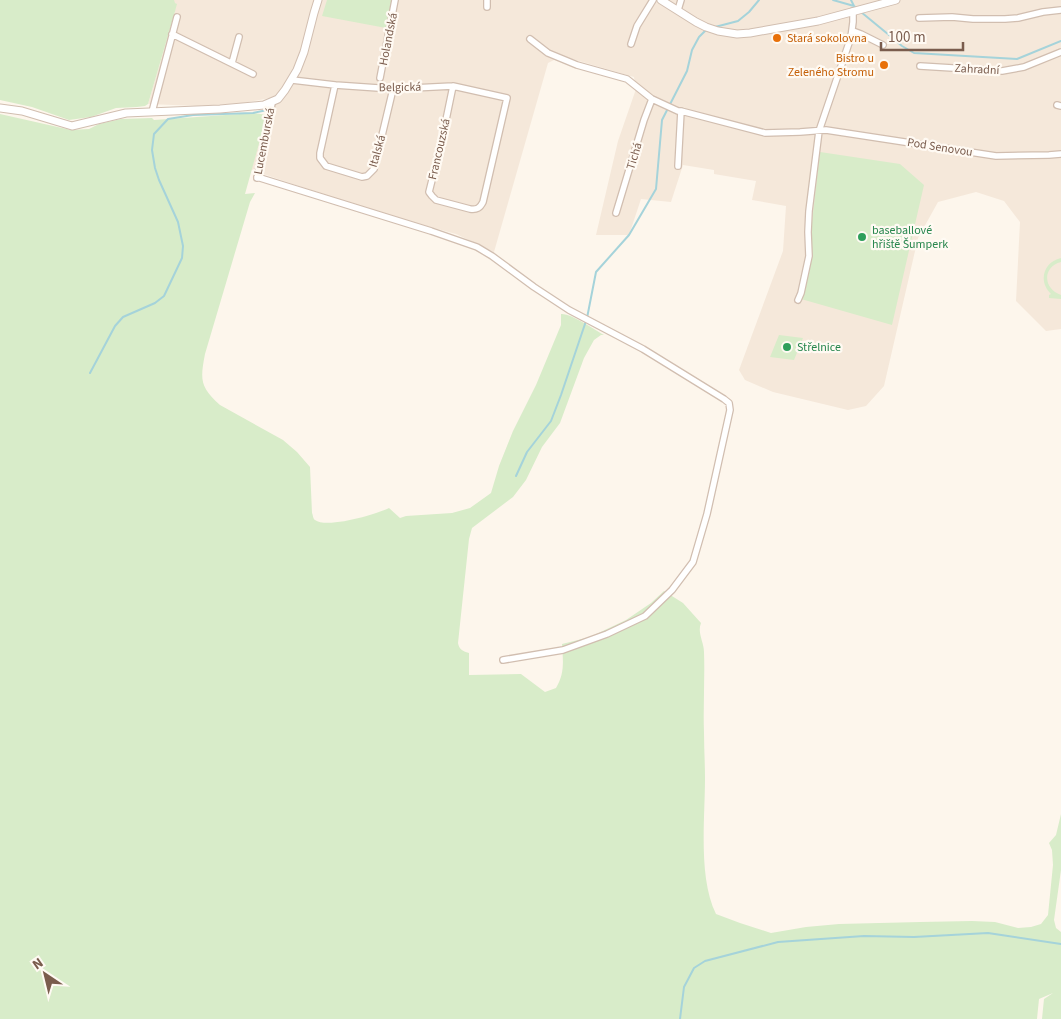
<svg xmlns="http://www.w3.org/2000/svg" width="1061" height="1019" viewBox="0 0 1061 1019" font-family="'Source Sans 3',sans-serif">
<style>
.residential{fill:#f5e8da}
.green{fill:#d8ecc9}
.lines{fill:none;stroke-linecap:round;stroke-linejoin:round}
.stream{stroke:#a5d3da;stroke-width:2}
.minor-casing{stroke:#d1beb0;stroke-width:8}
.tertiary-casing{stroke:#d1beb0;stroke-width:9}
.minor{stroke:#fff;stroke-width:5.5}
.tertiary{stroke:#fff;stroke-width:7}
.food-dot{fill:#e8710a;stroke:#fffaf3;stroke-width:2}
.leisure-dot{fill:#2e9e5b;stroke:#fffaf3;stroke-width:2}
.labels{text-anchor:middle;stroke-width:4.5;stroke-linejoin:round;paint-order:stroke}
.food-label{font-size:12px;fill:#c56008;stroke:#fffaf3;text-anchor:start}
.street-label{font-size:12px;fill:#7a5c4d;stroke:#fffaf3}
.leisure-label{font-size:12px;fill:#27864d;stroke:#fffaf3;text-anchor:start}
</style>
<rect width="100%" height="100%" fill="#fdf6ec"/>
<path class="residential" d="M 173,0 L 1061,0 L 1061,329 L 1046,331 L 1016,301 L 1020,222 L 1004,201 L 976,192 L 938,202 L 918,238 L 884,386 L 866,406 L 848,410 L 773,392 L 745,380 L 739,370 L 783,251 L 786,206 L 752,200 L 756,181 L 714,174 L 714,170 L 683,165 L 671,202 L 641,199 L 629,235 L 596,235 L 618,141 L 636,89 L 634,77 L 562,56 L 548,63 L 494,252 L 456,234 L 383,214 L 251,170 L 266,120 L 270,98 L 243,103 L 198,106 L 148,104 L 174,15 L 176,4 L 174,3 Z"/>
<path class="green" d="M 0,0 L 174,0 L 175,3 L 177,4 L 174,15 L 148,104 L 145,106 L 137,107 L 116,108 L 91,117 L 69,120 L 32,107 L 0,100 Z
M 327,0 L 392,0 L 386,28 L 322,16 Z
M 254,113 L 267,115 L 245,194 L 255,193 L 250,202 L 205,354 C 200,380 200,387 220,405 L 283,440 L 297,452 L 310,467 L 312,513 C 313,515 313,519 315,520 C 327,529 377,514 389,508 L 400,518 L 406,516 L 452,513 L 470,508 L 491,493 L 499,466 L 513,431 L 536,385 L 561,325 L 561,314 C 571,313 595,330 604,335 L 601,335 L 594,340 L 584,358 L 560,423 L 542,447 L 526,480 L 513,497 L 472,528 L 469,539 L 458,643 C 459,649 462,651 469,653 L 469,675 L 521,674 L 545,692 L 556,688 C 565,673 563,661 562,644 L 590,637 L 626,620 L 651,603 L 664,591 L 683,603 L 701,623 C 697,633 704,642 704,652 C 705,679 703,706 704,733 C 704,748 705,763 705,778 C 705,819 698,877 716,914 L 740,923 L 771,933 L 806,927 L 839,924 L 920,922 L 972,921 L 995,922 L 1018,928 L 1031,927 L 1041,924 L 1048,915 L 1053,865 L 1052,850 L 1049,843 L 1056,835 L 1061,814 L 1061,870 L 1054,920 L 1056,928 L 1061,932 L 1061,1019 L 1042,1019 L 1044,999 L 1053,993 L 1039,999 L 1037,1019 L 0,1019 L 0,114 L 71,130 L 89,129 L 99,124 L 121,119 L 152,118 L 154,120 Z
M 820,152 L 900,164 L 924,185 L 892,325 L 801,299 L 812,252 L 812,222 Z
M 1061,258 L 1061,262 C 1042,267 1043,289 1061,295 L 1061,299 L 1049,298 L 1049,295 L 1051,294 C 1038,282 1043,262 1061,258 Z
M 779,335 L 803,338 L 794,360 L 770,357 Z"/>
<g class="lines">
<path class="stream" d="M 833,0 L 854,6 L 857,9
M 851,0 L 854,6
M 861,12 L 889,35 L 902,46 L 914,53 L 1017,59 L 1061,41
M 715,27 L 738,21 L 749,12 L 759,0
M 90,373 L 115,326 L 123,317 L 155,303 L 164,296 L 182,258 L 183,246 L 178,222 L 159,180 L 155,168 L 152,150 L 154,134 L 168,119 L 193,115 L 253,113 L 267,110
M 516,476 L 527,452 L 551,421 L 561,395 L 587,318 L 596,272 L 629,235 L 656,189 L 662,120 L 687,71 L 692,50 L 699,37 L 706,30
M 680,1019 L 684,987 L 694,968 L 705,961 L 778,942 L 864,936 L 914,937 L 988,933 L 1061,944"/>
<g class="minor-casing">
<path id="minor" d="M 487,0 L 487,7
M 678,10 L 681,0
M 919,18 L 952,17 L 973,19 L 1005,19 L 1018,18 L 1043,12 L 1061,10
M 853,31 L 861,34 L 883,45
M 172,34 L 253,74
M 530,39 L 548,53 L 577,65 L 627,79 L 652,99 L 678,111 L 681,111 L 765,133 L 800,132 L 826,130 L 996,156 L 1049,155 L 1061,154
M 631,44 L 637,26 L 653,0
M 232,63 L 239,37
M 920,66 L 1002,71 L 1024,67 L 1061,52
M 380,78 L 395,0
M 292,80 L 335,85 L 393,89 L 453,86 L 507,98 L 483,202 C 480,208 477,210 470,209 L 436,200 L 432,196 L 429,192 L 441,144 L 453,86
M 335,85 L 320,153 L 320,158 L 326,166 L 362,177 L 367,176 L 374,169 L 393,89
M 1057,105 L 1061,106
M 152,112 L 177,17
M 678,166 L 681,111
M 257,177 L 431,231 L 477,247 L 492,256 L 534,287 L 569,310 L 643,349 L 724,399 L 729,403 L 730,410 L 707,514 L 693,562 L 672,590 L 645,616 L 607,634 L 563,650 L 503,660
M 257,178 L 271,110 L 272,102
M 616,213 L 644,120 L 652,99
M 798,300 L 801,293 L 809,256 L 808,232 L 809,211 L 819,131 L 851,37 L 853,22 L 853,11"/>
</g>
<g class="tertiary-casing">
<path id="tertiary" d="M 661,0 L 696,22 L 706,27 L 718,31 L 737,34 L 750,33 L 818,21 L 896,0
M 0,108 L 22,111 L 72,126 L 126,113 L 220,109 L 264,105 L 278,99 L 285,90 L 297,70 L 304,52 L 314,13 L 318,0"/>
</g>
<use href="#minor" class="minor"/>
<use href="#tertiary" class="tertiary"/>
</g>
<g class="food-dot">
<circle cx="777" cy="38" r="5"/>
<circle cx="884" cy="65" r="5"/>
</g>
<g class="leisure-dot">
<circle cx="862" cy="237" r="5"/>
<circle cx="787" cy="347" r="5"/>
</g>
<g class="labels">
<g class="food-label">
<text x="787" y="42">Stará sokolovna</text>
<text x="874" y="62" text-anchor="end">Bistro u<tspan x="874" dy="14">Zeleného Stromu</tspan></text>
</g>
<g class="street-label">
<text transform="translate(388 39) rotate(-79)" y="4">Holandská</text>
<text transform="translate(977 69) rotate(3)" y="4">Zahradní</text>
<text transform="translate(400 87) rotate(-1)" y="4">Belgická</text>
<text transform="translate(264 141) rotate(-79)" y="4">Lucemburská</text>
<text transform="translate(940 147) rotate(9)" y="4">Pod Senovou</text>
<text transform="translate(439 149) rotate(-77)" y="4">Francouzská</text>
<text transform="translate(377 151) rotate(-74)" y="4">Italská</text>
<text transform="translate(634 156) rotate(-73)" y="4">Tichá</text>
</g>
<g class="leisure-label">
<text x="872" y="234">baseballové<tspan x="872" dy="14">hřiště Šumperk</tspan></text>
<text x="797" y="351">Střelnice</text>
</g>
</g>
<g transform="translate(45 974) rotate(325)" stroke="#fffaf3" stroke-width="4" paint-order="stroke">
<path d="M0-4L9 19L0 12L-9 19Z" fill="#7a5c4d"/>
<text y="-8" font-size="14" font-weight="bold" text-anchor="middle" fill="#7a5c4d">N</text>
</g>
<path d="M881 42v8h82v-8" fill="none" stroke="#7a5c4d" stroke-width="2.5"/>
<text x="888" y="42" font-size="15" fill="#7a5c4d" stroke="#fffaf3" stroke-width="4" paint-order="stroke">100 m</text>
</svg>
